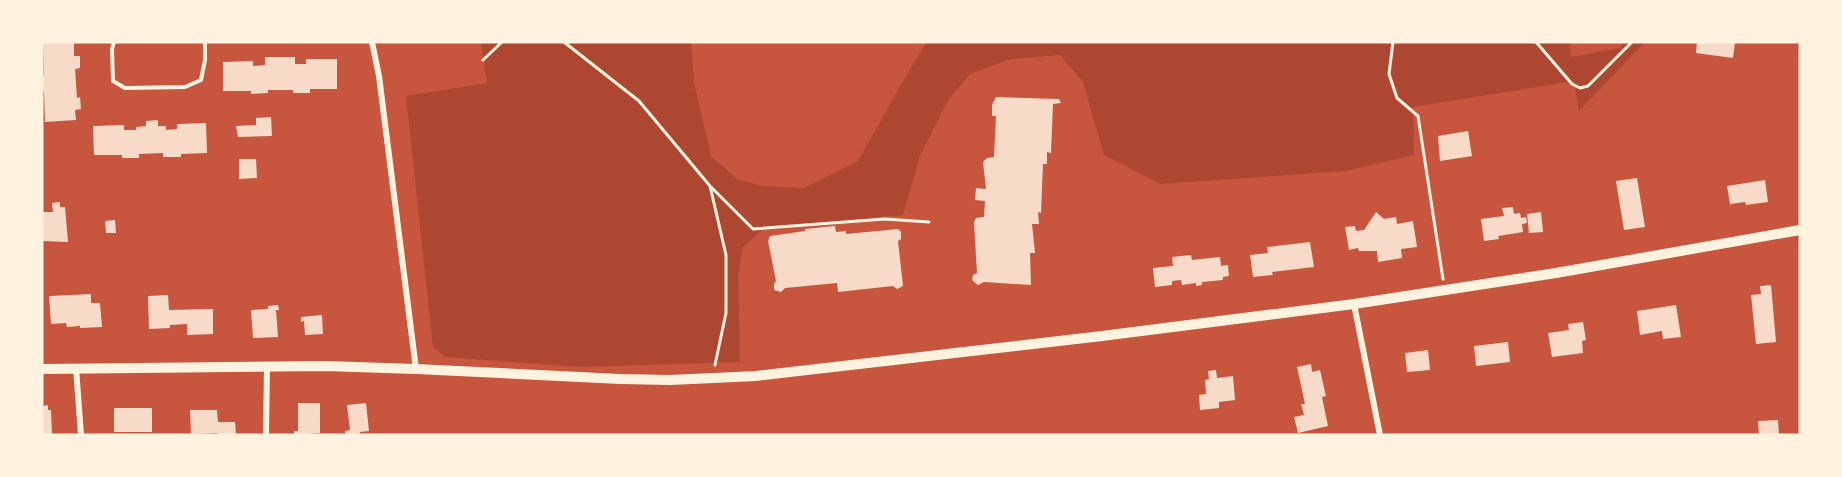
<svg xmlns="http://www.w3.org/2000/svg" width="1842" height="477" viewBox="0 0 1842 477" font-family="Signika,sans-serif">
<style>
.green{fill:#ae4732}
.building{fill:#f7dbc8}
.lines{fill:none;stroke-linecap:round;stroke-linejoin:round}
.path{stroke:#fff3e0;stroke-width:3}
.service{stroke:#fff3e0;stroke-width:4}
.minor{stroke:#fff3e0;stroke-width:6}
.tertiary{stroke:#fff3e0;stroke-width:10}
</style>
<rect width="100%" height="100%" fill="#c8553d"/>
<path class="green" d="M 481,42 L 691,42 L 694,83 L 711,156 L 737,179 L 762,186 L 804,188 L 858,161 L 910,69 L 927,42 L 1570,42 L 1571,57 L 1620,48 L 1625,42 L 1645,42 L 1579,111 L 1574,81 L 1413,107 L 1414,155 L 1346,171 L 1160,184 L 1104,155 L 1083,82 L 1060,55 L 1011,59 L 970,74 L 949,99 L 920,155 L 903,215 L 766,227 L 743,247 L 738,275 L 740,362 L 579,367 L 445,357 L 433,347 L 406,96 L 487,83 Z"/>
<path class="building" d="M 43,42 L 74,42 L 74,56 L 80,56 L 80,68 L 75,69 L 77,98 L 80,97 L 81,109 L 75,110 L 76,120 L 45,122 L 44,91 L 42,91 L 42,76 L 44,75 Z
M 1697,42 L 1735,42 L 1733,58 L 1696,53 Z
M 265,57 L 295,57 L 295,64 L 306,64 L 306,59 L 337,59 L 337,89 L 310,89 L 310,93 L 293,93 L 293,90 L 268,90 L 268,93 L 251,94 L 251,91 L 223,91 L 223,62 L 253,61 L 253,66 L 265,65 Z
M 996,97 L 1059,99 L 1061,103 L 1053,104 L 1051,153 L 1047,152 L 1047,164 L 1043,164 L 1041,213 L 1038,212 L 1039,224 L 1032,224 L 1035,253 L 1030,253 L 1031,285 L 984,282 L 978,285 L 972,280 L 973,275 L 977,273 L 974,222 L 976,218 L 984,217 L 985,201 L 975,200 L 976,188 L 986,189 L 983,162 L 987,158 L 994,157 L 996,116 L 992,116 L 992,105 Z
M 271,117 L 272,136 L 238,137 L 236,126 L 256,125 L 256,118 Z
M 158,120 L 158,126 L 166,126 L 166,130 L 177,129 L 177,124 L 206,123 L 207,153 L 181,154 L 181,157 L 163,157 L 163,153 L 139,154 L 139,158 L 122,158 L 122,155 L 94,155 L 93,126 L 124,125 L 124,130 L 136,130 L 136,127 L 146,126 L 146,121 Z
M 1468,131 L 1472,156 L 1440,161 L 1438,136 Z
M 239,159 L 256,159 L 257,178 L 239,179 Z
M 1637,178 L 1645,227 L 1624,230 L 1616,181 Z
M 1765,180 L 1768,202 L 1746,205 L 1745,202 L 1730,204 L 1727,186 Z
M 60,202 L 60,207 L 65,207 L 68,242 L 42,241 L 42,212 L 53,212 L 52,203 Z
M 1513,207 L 1514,214 L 1520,213 L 1521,218 L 1526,217 L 1527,223 L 1522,224 L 1523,232 L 1498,236 L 1499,239 L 1484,241 L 1481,219 L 1504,216 L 1502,208 Z
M 1376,212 L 1384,219 L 1396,217 L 1397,224 L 1413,221 L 1417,247 L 1401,249 L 1402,258 L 1378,262 L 1377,251 L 1359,251 L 1358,248 L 1349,250 L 1345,227 L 1355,226 L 1356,231 L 1364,230 Z
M 1541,212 L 1543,232 L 1529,233 L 1527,214 Z
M 115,220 L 116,233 L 106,233 L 105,221 Z
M 835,226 L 836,232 L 846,231 L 846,234 L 898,229 L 901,232 L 901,239 L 898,241 L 903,286 L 897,289 L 893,286 L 838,292 L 837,283 L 785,288 L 781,292 L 774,290 L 774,284 L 776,281 L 768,241 L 770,236 L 805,231 L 805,229 Z
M 1310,242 L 1314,267 L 1272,272 L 1273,275 L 1253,277 L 1250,255 L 1268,253 L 1267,247 Z
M 1191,255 L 1192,260 L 1220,257 L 1221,266 L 1228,265 L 1229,276 L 1223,277 L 1223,280 L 1202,282 L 1202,285 L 1196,286 L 1196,283 L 1182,285 L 1181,280 L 1172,281 L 1172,285 L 1155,287 L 1153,268 L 1173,266 L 1172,257 Z
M 1771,285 L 1776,342 L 1756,344 L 1751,295 L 1761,294 L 1760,286 Z
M 91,294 L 91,303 L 100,303 L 102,327 L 80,328 L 80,326 L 67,327 L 66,323 L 51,324 L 49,296 Z
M 168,295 L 169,310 L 213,309 L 213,334 L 187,335 L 187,324 L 170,325 L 170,328 L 149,329 L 148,296 Z
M 278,305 L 279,310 L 276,310 L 278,337 L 253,338 L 251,310 L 268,309 L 268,306 Z
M 1676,305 L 1681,337 L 1663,339 L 1662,331 L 1640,335 L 1637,311 Z
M 322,315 L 323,334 L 305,335 L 304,321 L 301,322 L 301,317 Z
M 1583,322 L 1586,340 L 1582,341 L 1583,353 L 1552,357 L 1548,333 L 1569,330 L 1568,324 Z
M 1508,342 L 1510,362 L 1476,366 L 1474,346 Z
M 1428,350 L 1430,370 L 1407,372 L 1405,353 Z
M 1311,364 L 1312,372 L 1320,370 L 1326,396 L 1322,397 L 1328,426 L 1298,433 L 1294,417 L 1304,415 L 1301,404 L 1305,404 L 1297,367 Z
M 1216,370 L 1217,378 L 1233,376 L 1235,400 L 1219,402 L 1219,408 L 1200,410 L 1199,395 L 1206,394 L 1205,380 L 1209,379 L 1208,371 Z
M 298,403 L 320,403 L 320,433 L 294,435 L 294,431 L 298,431 Z
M 366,403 L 369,431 L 360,432 L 360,435 L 345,435 L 345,431 L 350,430 L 347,405 Z
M 48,405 L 48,410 L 51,410 L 52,435 L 42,435 L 42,410 L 43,406 Z
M 114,408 L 152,408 L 152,432 L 114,432 Z
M 190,410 L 217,410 L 218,422 L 235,422 L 236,435 L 218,435 L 218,433 L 191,434 Z
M 1778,420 L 1779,435 L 1759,435 L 1758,421 Z"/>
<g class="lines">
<path class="path" d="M 564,42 L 639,101 L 710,186 L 726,255 L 726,313 L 715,365
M 1393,42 L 1389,74 L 1397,98 L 1418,116 L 1443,279
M 1536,42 L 1572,84 L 1580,88 L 1588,86 L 1632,42
M 483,60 L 502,42
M 711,187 L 753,229 L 885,219 L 929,222"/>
<path class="service" d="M 114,42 L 112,49 L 113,81 L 125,88 L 185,87 L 201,80 L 205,60 L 205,42"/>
<path class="minor" d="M 372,42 L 379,76 L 416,369
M 1354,304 L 1380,435
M 76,368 L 81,435
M 266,435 L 267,367"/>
<path class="tertiary" d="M 42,369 L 325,366 L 416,369 L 620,379 L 670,380 L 756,376 L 1102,336 L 1354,304 L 1556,273 L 1800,230"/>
</g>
<rect width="1842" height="477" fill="none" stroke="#fff3e0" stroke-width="87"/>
</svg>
